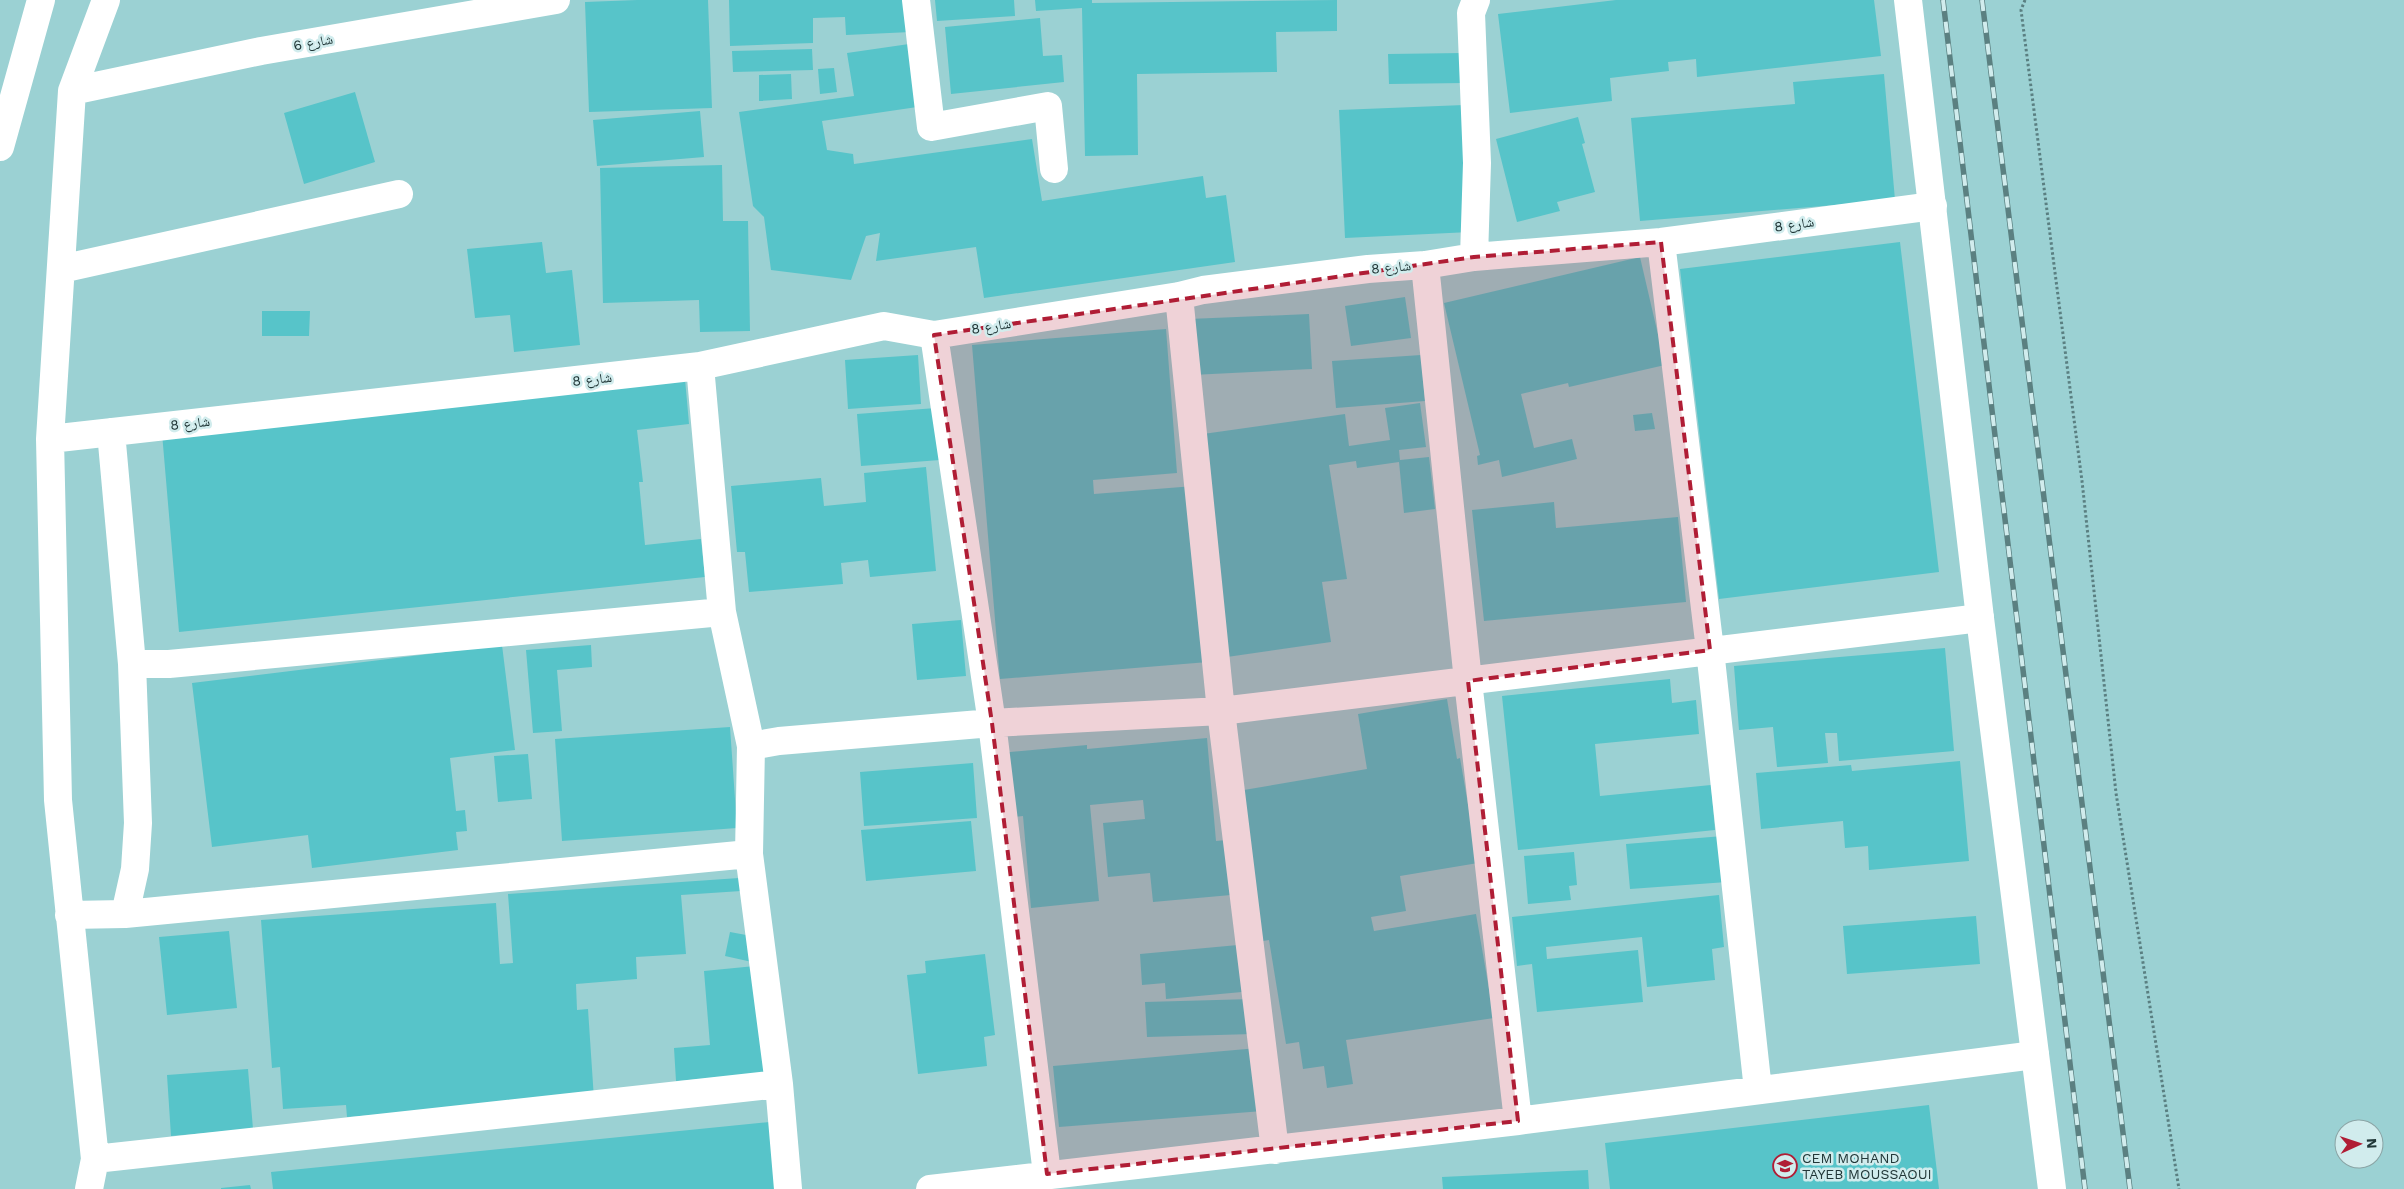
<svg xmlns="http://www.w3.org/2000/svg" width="2404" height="1189" viewBox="0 0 2404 1189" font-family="'Work Sans','Noto Naskh Arabic',sans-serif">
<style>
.building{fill:#57c4c9}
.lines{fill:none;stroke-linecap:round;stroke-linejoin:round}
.path{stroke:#5a7f81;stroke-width:3;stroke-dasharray:2.5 2.5;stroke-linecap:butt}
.minor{stroke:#fff;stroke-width:28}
.tertiary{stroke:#fff;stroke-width:28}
.motorway{stroke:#fff;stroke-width:28}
.rail-casing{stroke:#5b8081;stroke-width:5.5}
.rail{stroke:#d1eced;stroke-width:4;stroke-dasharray:11;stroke-linecap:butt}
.marked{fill:#b01d35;fill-opacity:0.2;stroke:#b01d35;stroke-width:4;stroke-dasharray:10 6;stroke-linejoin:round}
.labels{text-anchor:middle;stroke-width:5;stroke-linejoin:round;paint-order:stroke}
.street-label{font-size:14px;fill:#213738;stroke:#d1eced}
.poi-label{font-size:14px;fill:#213738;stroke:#d1eced;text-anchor:start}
</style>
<rect width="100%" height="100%" fill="#9bd1d3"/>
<path class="building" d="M 637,0 L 708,0 L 712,108 L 589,112 L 585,2 Z
M 729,0 L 910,0 L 911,32 L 846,35 L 845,17 L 813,18 L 813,43 L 730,46 Z
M 935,0 L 1014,0 L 1015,16 L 937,21 Z
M 1035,0 L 1092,0 L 1092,3 L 1337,0 L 1337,31 L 1276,32 L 1277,72 L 1137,74 L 1138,155 L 1085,156 L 1082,8 L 1036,11 Z
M 1616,0 L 1874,0 L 1881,56 L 1697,77 L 1696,59 L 1668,62 L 1669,71 L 1610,78 L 1612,101 L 1510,113 L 1498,14 Z
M 1040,18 L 1043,56 L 1062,55 L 1064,82 L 951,94 L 945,27 Z
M 916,43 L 924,106 L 822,121 L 827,150 L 853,154 L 854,164 L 1032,139 L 1042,201 L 1203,176 L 1206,198 L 1226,195 L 1235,262 L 984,298 L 976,247 L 876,261 L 880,233 L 866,236 L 851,280 L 771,270 L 764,217 L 753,206 L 739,112 L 854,96 L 847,53 Z
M 812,49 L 813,70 L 733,72 L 732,51 Z
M 1463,53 L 1464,83 L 1389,84 L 1388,54 Z
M 834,68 L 837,92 L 820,94 L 818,69 Z
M 791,74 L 792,99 L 759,101 L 759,75 Z
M 1884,74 L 1895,200 L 1640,221 L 1631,118 L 1795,104 L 1793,82 Z
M 355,92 L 375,162 L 304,184 L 284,113 Z
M 1464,105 L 1470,232 L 1345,238 L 1339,110 Z
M 700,111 L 704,157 L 597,166 L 593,120 Z
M 1578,117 L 1585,143 L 1582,144 L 1595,192 L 1557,202 L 1560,211 L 1517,222 L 1496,139 Z
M 722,165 L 723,221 L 748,221 L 750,331 L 700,332 L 699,300 L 603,303 L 600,168 Z
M 542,242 L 546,273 L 572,270 L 580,345 L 514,352 L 510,315 L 475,318 L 467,249 Z
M 1900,242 L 1939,572 L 1719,599 L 1680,269 Z
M 1640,257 L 1665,365 L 1569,387 L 1568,383 L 1521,394 L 1534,448 L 1572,439 L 1577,459 L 1502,477 L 1499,460 L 1478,465 L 1477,456 L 1480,455 L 1444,303 Z
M 1405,297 L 1411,338 L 1351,346 L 1345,306 Z
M 262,311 L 310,311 L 309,336 L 262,336 Z
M 1309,314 L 1312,369 L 1192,375 L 1189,319 Z
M 1166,329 L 1177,473 L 1093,480 L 1094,494 L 1194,486 L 1208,662 L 1000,679 L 972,345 Z
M 918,355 L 921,404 L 848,409 L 845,360 Z
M 1421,355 L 1425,401 L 1336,408 L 1332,361 Z
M 685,379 L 689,424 L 637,430 L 643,482 L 639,482 L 645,545 L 701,539 L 705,577 L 179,632 L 162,433 Z
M 1420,403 L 1426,447 L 1399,450 L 1400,460 L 1429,457 L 1435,509 L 1404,513 L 1399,462 L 1357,468 L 1356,461 L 1329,465 L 1347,579 L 1322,582 L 1331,642 L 1227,657 L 1196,435 L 1345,414 L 1349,446 L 1390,440 L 1385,408 Z
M 936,408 L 940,460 L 861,466 L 857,414 Z
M 1652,413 L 1655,429 L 1635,431 L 1633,415 Z
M 926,467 L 936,571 L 870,577 L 868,560 L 841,563 L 843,584 L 749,592 L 745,552 L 737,552 L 731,486 L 821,478 L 824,506 L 866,502 L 864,473 Z
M 1554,502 L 1556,528 L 1678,517 L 1686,602 L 1484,621 L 1472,510 Z
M 961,620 L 966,676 L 917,680 L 912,624 Z
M 502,645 L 515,750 L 450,758 L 456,811 L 465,810 L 467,831 L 456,832 L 458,850 L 312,868 L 308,835 L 212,847 L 192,683 Z
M 591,645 L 592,667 L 557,670 L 562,731 L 533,733 L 526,650 Z
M 1945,648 L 1954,751 L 1839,761 L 1837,733 L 1825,733 L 1828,763 L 1777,767 L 1773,727 L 1739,730 L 1734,666 Z
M 1670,679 L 1672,703 L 1696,700 L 1699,734 L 1595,744 L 1600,796 L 1711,785 L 1715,830 L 1518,850 L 1502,696 Z
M 1447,699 L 1457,759 L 1460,758 L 1478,863 L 1400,876 L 1406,911 L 1371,917 L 1374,931 L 1476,914 L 1494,1018 L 1346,1040 L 1353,1084 L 1327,1088 L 1324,1066 L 1303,1069 L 1299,1042 L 1286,1044 L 1269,940 L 1263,941 L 1238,791 L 1367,769 L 1358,714 Z
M 730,727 L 737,828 L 562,841 L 555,739 Z
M 1207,738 L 1216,841 L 1226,840 L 1231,895 L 1153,902 L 1150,873 L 1108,877 L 1103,823 L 1145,819 L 1143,800 L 1090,805 L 1099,901 L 1031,908 L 1023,816 L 1006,818 L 1000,753 L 1087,745 L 1087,749 Z
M 528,754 L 532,799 L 498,802 L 494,756 Z
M 1960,761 L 1969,861 L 1869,870 L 1868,846 L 1845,848 L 1843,821 L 1761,829 L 1756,773 L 1851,765 L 1852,771 Z
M 973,763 L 977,818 L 864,826 L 860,772 Z
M 971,821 L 976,871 L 866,881 L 861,830 Z
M 1723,836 L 1727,882 L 1630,889 L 1626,844 Z
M 1574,852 L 1577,885 L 1569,886 L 1571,900 L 1528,904 L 1524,856 Z
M 739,878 L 741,891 L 681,895 L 686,954 L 636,957 L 637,979 L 576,984 L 577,1010 L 588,1009 L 594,1099 L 347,1117 L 346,1105 L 283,1109 L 280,1067 L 272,1068 L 261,920 L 496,903 L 500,964 L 513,963 L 508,894 Z
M 1719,895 L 1724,947 L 1712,949 L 1715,980 L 1647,987 L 1642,937 L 1546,947 L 1547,959 L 1638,950 L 1643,1002 L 1537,1012 L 1532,964 L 1517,966 L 1512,917 Z
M 1976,916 L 1980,964 L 1847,974 L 1843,926 Z
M 229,931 L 237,1008 L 167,1015 L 159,937 Z
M 730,932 L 757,937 L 752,962 L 725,956 Z
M 1238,945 L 1242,992 L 1166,999 L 1165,983 L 1142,985 L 1140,954 Z
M 985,954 L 995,1035 L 984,1037 L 987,1066 L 918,1074 L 907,975 L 926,973 L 925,961 Z
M 755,966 L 764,1074 L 676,1081 L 674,1048 L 710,1045 L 704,971 Z
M 1252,999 L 1253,1034 L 1147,1037 L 1145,1002 Z
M 1258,1048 L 1263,1111 L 1059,1127 L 1053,1066 Z
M 248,1069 L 253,1129 L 171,1136 L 167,1075 Z
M 1929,1105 L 1939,1189 L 1610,1189 L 1605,1143 Z
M 770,1122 L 777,1189 L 273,1189 L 271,1172 Z
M 1588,1170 L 1589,1189 L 1443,1189 L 1442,1177 Z
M 250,1185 L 251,1189 L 221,1189 L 221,1188 Z"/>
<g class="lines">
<path class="path" d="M 2025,0 L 2021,10 L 2082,481 L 2116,793 L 2179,1189"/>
<path class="minor" d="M 916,0 L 931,127 L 1048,106 L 1054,169
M 72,91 L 261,51 L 556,0
M 1661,242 L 1710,650 L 1758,1090
M 1474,257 L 1477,163 L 1471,13 L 1476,0
M 1425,265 L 1468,681 L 1518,1121
M 61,269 L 399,194
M 1179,296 L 1221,711 L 1275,1150
M 934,335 L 992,723 L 1047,1174
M 700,366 L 722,612 L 751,746 L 749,854 L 779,1084 L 788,1189
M 111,432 L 132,664 L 138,823 L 135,869 L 125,914
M 50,439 L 700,366 L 884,326 L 934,335 L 1179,296 L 1203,290 L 1368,269 L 1425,265 L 1474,257 L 1661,242 L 1933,206
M 132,664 L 169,664 L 722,612
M 751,746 L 779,741 L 992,723 L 1221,711 L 1980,618
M 69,915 L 125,914 L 749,854
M 95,1159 L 779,1084
M 89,1189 L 95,1159 L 58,800 L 50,439 L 72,91 L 106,0
M 930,1189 L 1518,1121 L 2035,1055"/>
<path class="tertiary" d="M 1908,0 L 1980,618 L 2052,1189"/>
<path class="motorway" d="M 0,147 L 41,0"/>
<g class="rail-casing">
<path id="rail" d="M 1943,0 L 2085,1189
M 1982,0 L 2130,1189"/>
</g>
<use href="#rail" class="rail"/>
</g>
<path class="marked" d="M 1661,242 L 1710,650 L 1468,681 L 1518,1121 L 1047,1174 L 992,723 L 934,335 L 1474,257 Z"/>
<defs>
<g id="school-ring" transform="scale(1.25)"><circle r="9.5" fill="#d1eced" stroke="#b01d35" stroke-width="1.5"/><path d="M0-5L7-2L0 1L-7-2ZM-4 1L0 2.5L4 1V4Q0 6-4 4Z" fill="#b01d35"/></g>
</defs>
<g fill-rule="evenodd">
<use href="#school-ring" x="1785" y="1166"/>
</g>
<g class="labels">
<g class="street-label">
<text transform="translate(313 42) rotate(-10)" y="5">شارع 6</text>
<text transform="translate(1794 224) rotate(-8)" y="5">شارع 8</text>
<text transform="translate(1391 267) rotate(-5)" y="5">شارع 8</text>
<text transform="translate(991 326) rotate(-9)" y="5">شارع 8</text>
<text transform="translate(592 379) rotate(-6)" y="5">شارع 8</text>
<text transform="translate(190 423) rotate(-6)" y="5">شارع 8</text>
</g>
<g class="poi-label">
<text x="1802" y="1163">CEM MOHAND<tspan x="1802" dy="16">TAYEB MOUSSAOUI</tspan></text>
</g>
</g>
<g transform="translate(2359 1144) rotate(87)"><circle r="24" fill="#d1eced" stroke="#8ba4a5"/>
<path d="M0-4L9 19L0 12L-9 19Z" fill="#b01d35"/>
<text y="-8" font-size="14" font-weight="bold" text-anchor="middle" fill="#213738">N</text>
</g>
</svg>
